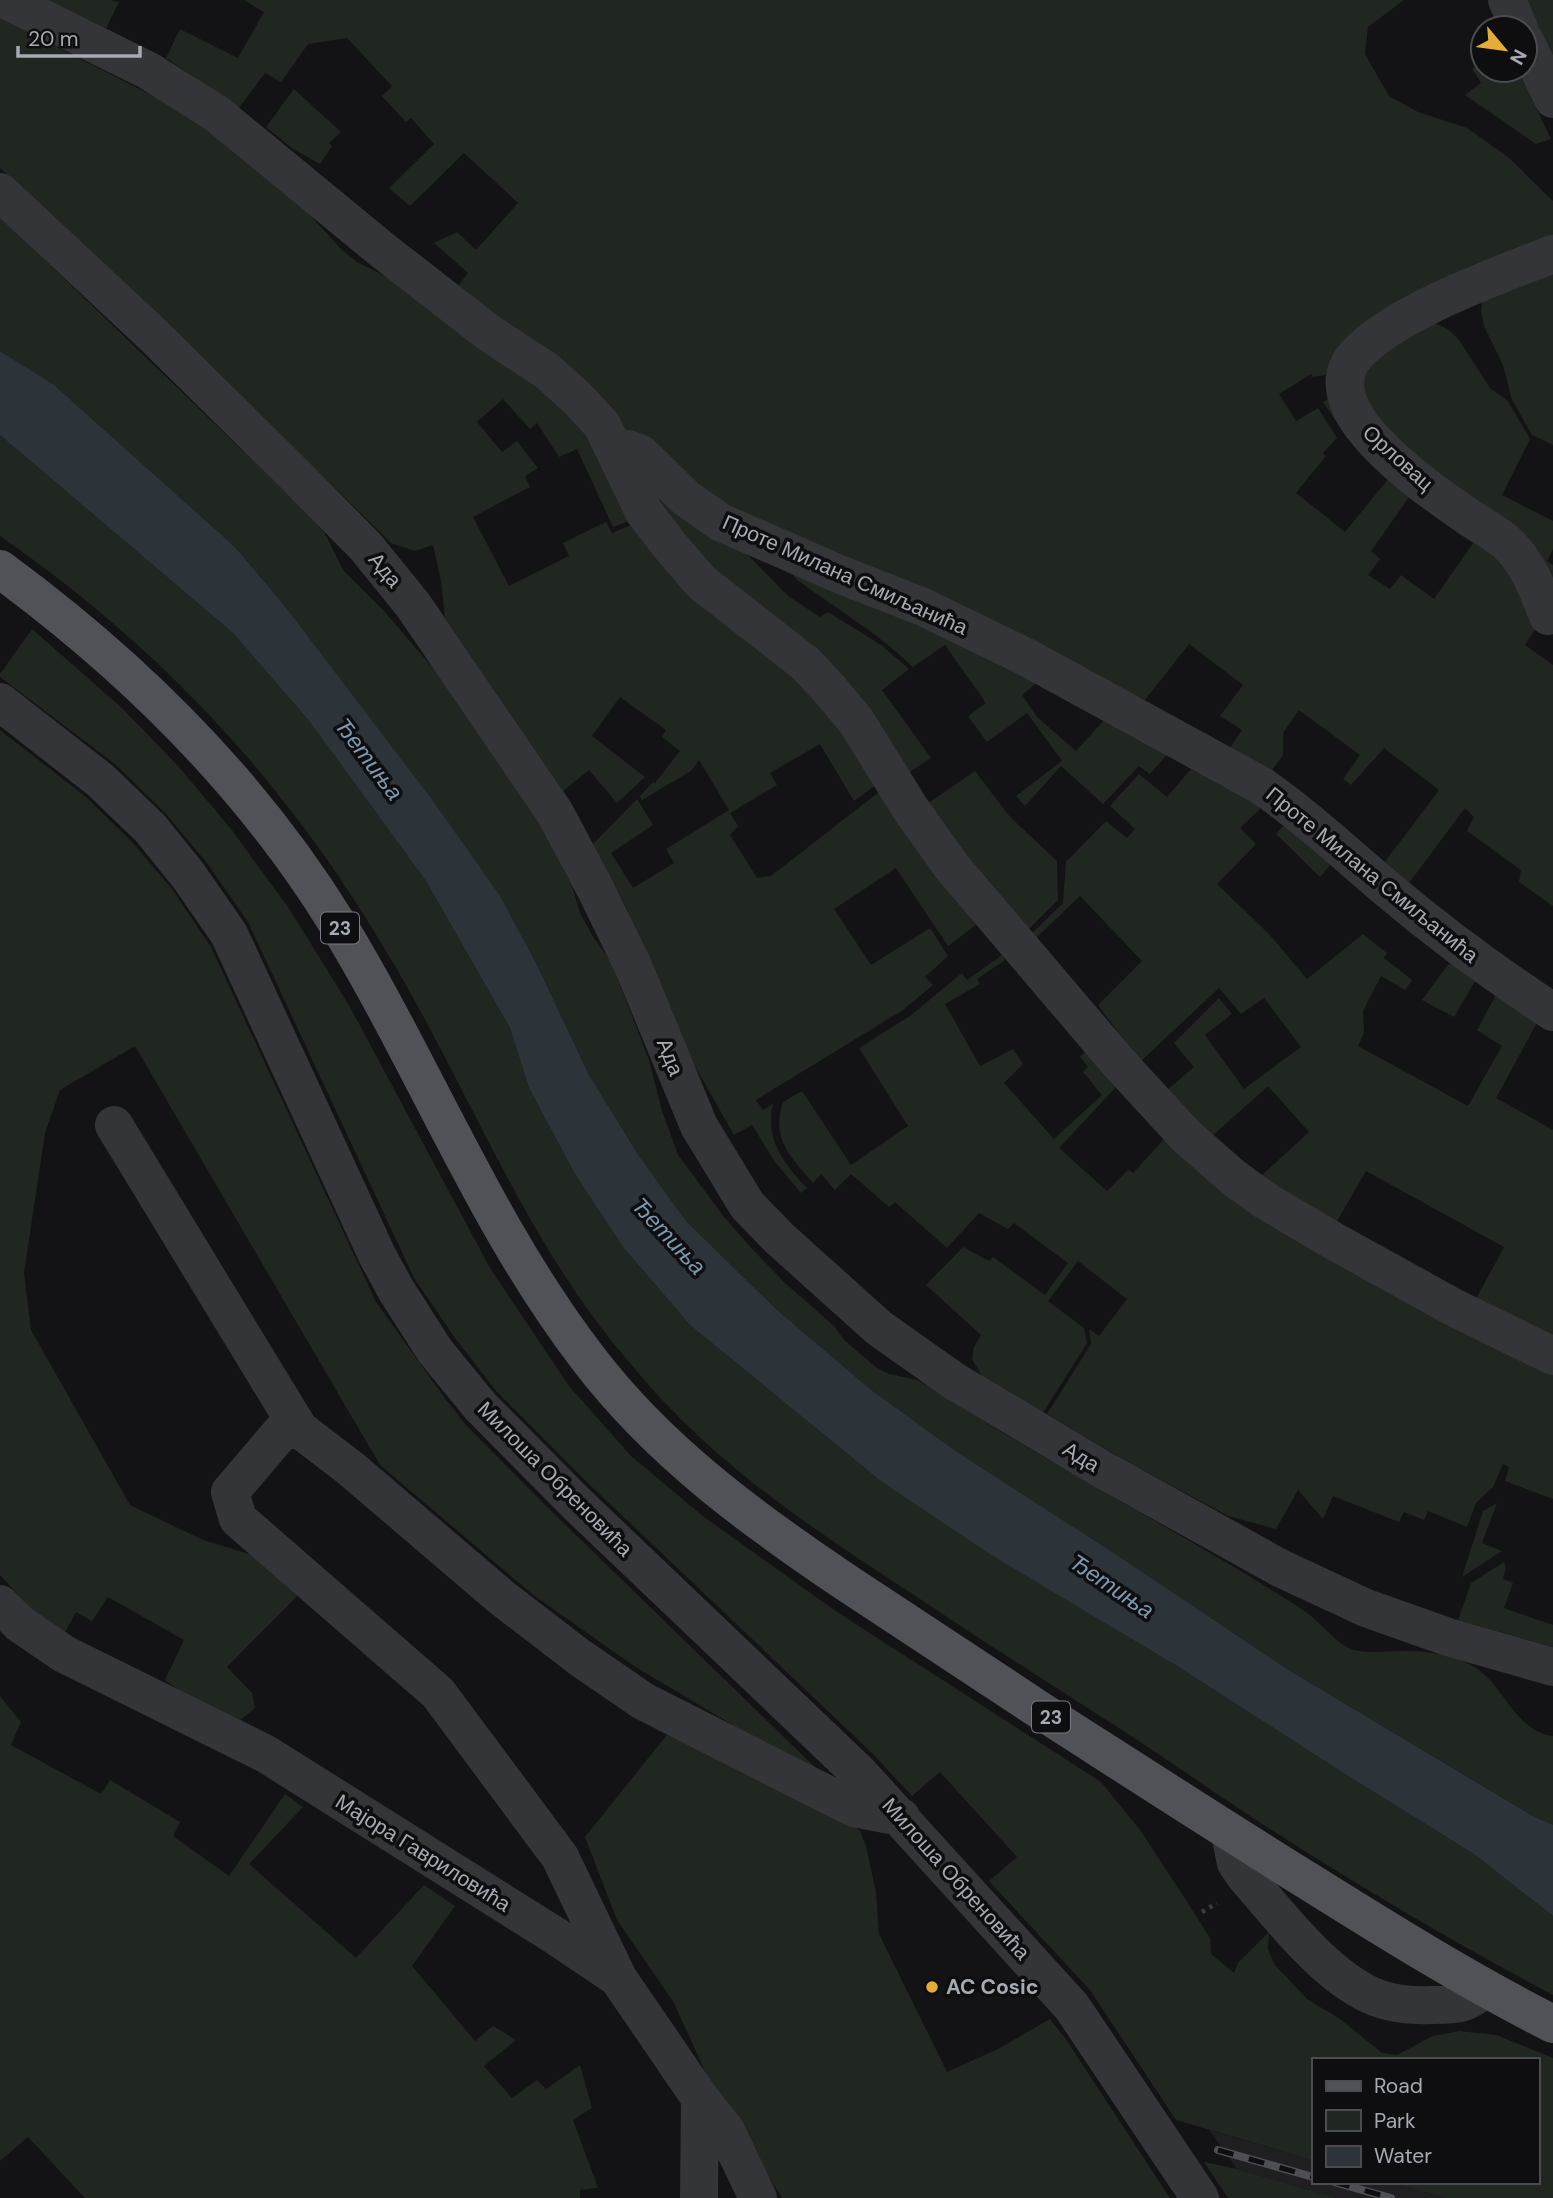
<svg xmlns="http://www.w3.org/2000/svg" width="1553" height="2198" viewBox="0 0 1553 2198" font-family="'DM Sans',sans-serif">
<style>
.built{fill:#1f1f22}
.green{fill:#202720}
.water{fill:#2c343a}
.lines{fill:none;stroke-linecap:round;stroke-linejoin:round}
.path{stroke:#3a3c40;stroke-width:4.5;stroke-dasharray:3.5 5;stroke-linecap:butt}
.minor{stroke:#343539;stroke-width:38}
.major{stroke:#515258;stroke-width:38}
.rail-casing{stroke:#4d4f54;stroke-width:8}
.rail{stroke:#0e0e10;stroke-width:5;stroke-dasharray:16;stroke-linecap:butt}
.poi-dot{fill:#e6ac39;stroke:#0e0e10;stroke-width:2.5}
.labels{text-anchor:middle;stroke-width:7;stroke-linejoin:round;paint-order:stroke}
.shield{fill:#0e0e10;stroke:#787b83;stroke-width:2}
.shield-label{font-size:19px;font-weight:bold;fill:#a6aab4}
.street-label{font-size:21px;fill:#a6aab4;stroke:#0e0e10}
.poi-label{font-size:21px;font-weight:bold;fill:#a6aab4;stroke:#0e0e10;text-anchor:start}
.water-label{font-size:23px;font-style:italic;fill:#7e98ae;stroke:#0e0e10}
</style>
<rect width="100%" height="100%" fill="#131315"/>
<path class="built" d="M 1209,2130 L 1313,2160 L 1313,2182 L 1391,2182 L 1445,2198 L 1337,2198 L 1237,2169 Z"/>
<path class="green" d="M 47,0 L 110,0 L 119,2 L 106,28 Z
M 244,0 L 1404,0 L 1368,27 L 1365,54 L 1389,96 L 1418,112 L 1467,128 L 1508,157 L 1553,201 L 1553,244 L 1351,345 L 1325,375 L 1313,377 L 1311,374 L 1279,394 L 1296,421 L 1318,408 L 1337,438 L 1323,453 L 1326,456 L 1296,493 L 1345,532 L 1393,473 L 1347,438 L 1323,402 L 1333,396 L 1410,496 L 1371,551 L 1380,559 L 1368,575 L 1390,589 L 1401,575 L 1434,599 L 1474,542 L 1511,560 L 1537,626 L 1525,645 L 1553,665 L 1553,906 L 1519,882 L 1521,870 L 1467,831 L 1474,817 L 1465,808 L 1409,883 L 1384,863 L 1439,790 L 1384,748 L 1351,785 L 1343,779 L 1360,755 L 1299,710 L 1283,733 L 1283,755 L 1269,774 L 1227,752 L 1242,730 L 1220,716 L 1243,685 L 1189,644 L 1145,700 L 750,523 L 624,432 L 458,286 L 468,273 L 434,243 L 457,232 L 476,250 L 518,203 L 464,153 L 410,206 L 389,188 L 434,144 L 411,118 L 406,122 L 382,96 L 392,86 L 347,38 L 308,44 L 281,82 L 265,73 L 239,108 L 166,58 L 180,29 L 238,58 L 264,12 Z
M 1522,0 L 1553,0 L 1553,63 Z
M 0,18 L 165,102 L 200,124 L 306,211 L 342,250 L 357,262 L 387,277 L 530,381 L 565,410 L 591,440 L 629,521 L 613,527 L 577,449 L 559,457 L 537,423 L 530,429 L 503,399 L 477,422 L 502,452 L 517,441 L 538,468 L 525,476 L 530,487 L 473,517 L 509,586 L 569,556 L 563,543 L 606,522 L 612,533 L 631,525 L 794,678 L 840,727 L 876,785 L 854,801 L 820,744 L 770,773 L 777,785 L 730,813 L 738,826 L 730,835 L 757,878 L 771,876 L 879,792 L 976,925 L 948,946 L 896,868 L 834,909 L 871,965 L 930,928 L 948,956 L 925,977 L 933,985 L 903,1010 L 756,1100 L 763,1110 L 773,1104 C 764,1138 784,1164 807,1188 L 801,1193 L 775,1162 L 752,1125 L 734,1135 L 692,1061 L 625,905 L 593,844 L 637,799 L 653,825 L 611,853 L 633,888 L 674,863 L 666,849 L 729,810 L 699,760 L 691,771 L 642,800 L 640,796 L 653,782 L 655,783 L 680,751 L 662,737 L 666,730 L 620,697 L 592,736 L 645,777 L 617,803 L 589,770 L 563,791 L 445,618 L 441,581 L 433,545 L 415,551 L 391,543 L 175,331 L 0,168 Z
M 1483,61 L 1483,70 L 1518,70 L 1551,139 L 1536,144 L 1465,95 L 1481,83 L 1472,69 Z
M 294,89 L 341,132 L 329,143 L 332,146 L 320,164 L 293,149 L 266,127 Z
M 0,217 L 294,500 L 324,532 L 343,570 L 384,611 L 438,674 L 537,818 L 572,886 L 580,913 L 592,935 L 611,962 L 649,1060 L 662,1111 L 678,1155 L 724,1217 L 754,1251 L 785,1283 L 834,1326 L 845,1341 L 877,1368 L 889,1374 L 917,1380 L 928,1386 C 1031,1453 1139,1510 1244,1573 C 1266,1587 1290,1600 1311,1616 C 1323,1626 1333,1639 1347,1647 C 1364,1656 1386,1650 1405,1651 C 1425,1651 1448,1654 1467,1663 C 1504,1679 1511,1730 1553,1736 L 1553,1825 L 1531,1815 L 1287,1669 L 1117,1555 L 957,1452 L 870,1389 L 776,1309 L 686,1221 L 639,1156 L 589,1075 L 538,967 L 280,600 L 234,546 L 53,384 L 0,351 Z
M 1553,262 L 1553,445 L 1532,435 L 1512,400 L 1503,365 L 1484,326 L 1481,310 L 1483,298 Z
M 1431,321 L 1449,330 L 1459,340 L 1490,388 L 1508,401 L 1530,439 L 1502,495 L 1553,521 L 1553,549 L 1547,561 L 1553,565 L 1553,598 L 1416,466 L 1356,387 L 1359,372 Z
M 0,435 L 233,633 L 310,722 L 426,881 L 510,1028 L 529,1088 L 575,1174 L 623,1247 L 690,1325 L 882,1482 L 991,1555 L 1177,1666 L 1345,1774 L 1474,1854 L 1553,1916 L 1553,1995 C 1463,1947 1375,1896 1289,1841 C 1233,1806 1180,1768 1125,1732 C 1055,1687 984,1642 914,1595 C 830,1540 742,1483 672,1410 C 651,1389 633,1366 614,1344 C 522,1230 469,1092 395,966 C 293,790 167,652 0,536 Z
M 654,492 L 741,548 L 788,596 L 820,617 L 828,612 L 881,645 L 909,669 L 882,690 L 931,758 L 908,773 L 716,575 L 677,529 Z
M 793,574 L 915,620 L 1040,680 L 1022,695 L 1037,717 L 1076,751 L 1107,717 L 1169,752 L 1150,774 L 1139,766 L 1103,804 L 1061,766 L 1025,806 L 1016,796 L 1062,761 L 1027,713 L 987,742 L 968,716 L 986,703 L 945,645 L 913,667 C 878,633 835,608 796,579 Z
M 32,629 L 123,709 L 179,767 L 231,829 L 290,910 L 350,1007 L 490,1268 L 569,1386 L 631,1456 L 704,1517 L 837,1612 L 1101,1782 L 1140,1830 L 1182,1894 L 1210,1938 L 1211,1954 L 1234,1973 L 1238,1963 L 1269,1932 L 1268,1949 L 1275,1965 L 1307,1999 L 1340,2019 L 1382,2053 L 1397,2055 L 1433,2036 L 1459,2031 L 1496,2035 L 1553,2058 L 1553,2198 L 1445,2198 L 1391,2182 L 1537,2182 L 1537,2060 L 1313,2060 L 1313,2160 L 1176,2120 L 1090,1990 L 989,1881 L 1017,1857 L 940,1772 L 912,1796 L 872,1753 L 590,1485 L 497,1392 L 455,1338 L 414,1278 L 248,922 L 207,863 L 166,814 L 115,764 L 0,677 L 0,674 Z
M 0,730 L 86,797 L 133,843 L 172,889 L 211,947 L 376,1302 L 441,1393 L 465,1424 L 543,1503 L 826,1778 L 776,1751 L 634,1666 L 532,1594 L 380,1465 L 135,1046 L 60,1090 L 45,1133 L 24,1273 L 31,1330 L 130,1505 L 203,1540 L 256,1556 L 300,1593 L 227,1667 L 252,1693 L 255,1708 L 240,1720 L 194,1701 L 165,1680 L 184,1640 L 108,1597 L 92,1621 L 76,1612 L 64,1634 L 41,1620 L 0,1575 Z
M 1191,769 L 1263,806 L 1240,828 L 1256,844 L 1217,884 L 1269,934 L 1307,979 L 1363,934 L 1387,953 L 1384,958 L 1412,980 L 1405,990 L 1381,976 L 1363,1011 L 1364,1033 L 1358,1046 L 1468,1106 L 1502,1046 L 1477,1030 L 1496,995 L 1539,1019 L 1496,1098 L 1553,1130 L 1553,1338 L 1475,1301 L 1504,1247 L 1366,1171 L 1336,1223 L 1260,1177 L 1309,1132 L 1268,1086 L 1211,1137 L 1166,1091 L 1194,1067 L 1174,1043 L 1219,998 L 1232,1014 L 1205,1035 L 1244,1089 L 1301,1047 L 1264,998 L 1241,1014 L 1219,988 L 1140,1062 L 1098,1005 L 1142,961 L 1080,896 L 1036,938 L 1029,936 L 1063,903 L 1066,862 L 1106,821 L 1127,838 L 1135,829 L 1110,806 L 1139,774 L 1167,797 Z
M 975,771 L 1010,817 L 1057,861 L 1058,900 L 1026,932 L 927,804 Z
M 1287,822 L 1331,864 L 1320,877 L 1276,834 Z
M 1002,955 L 1005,960 L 977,979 L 980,984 L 945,1004 L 980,1066 L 1013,1049 L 1023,1064 L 1004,1083 L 1054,1139 L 1102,1095 L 1083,1072 L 1088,1067 L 1080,1057 L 1086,1051 L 1118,1085 L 1059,1148 L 1107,1191 L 1128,1170 L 1133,1173 L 1166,1137 L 1553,1375 L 1553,1499 L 1505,1481 L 1509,1467 L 1503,1464 L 1493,1487 L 1476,1503 L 1467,1527 L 1428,1511 L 1424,1520 L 1404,1512 L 1399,1522 L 1333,1496 L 1323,1519 L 1298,1490 L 1276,1529 L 1228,1516 L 1123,1459 L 1047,1414 L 1091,1344 L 1089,1329 L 1099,1336 L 1127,1299 L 1078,1261 L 1048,1301 L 1084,1328 L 1087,1343 L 1043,1413 L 982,1376 L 972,1359 L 974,1347 L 981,1335 L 926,1285 L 963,1247 L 989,1261 L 993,1257 L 1045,1295 L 1068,1263 L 1014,1223 L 1008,1229 L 979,1213 L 947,1248 L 895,1202 L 889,1207 L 851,1174 L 835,1190 L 821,1174 L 813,1183 C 790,1156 771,1139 783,1102 L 802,1091 L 851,1165 L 908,1126 L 859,1048 L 910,1016 L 962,973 L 967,980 Z
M 1454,960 L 1477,978 L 1454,1017 L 1422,1000 L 1447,966 Z
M 1497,1503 L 1482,1543 L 1502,1551 L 1462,1577 L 1483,1511 Z
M 1504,1562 L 1506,1568 L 1503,1579 L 1513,1583 L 1504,1608 L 1553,1625 L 1553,1647 L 1458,1620 L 1471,1583 Z
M 0,1696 L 21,1722 L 11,1745 L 101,1794 L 110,1780 L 180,1822 L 173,1836 L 229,1876 L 285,1794 L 303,1807 L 249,1864 L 356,1958 L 424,1885 L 455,1906 L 412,1966 L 475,2041 L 493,2026 L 516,2040 L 484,2066 L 512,2098 L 537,2080 L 546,2089 L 580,2065 L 592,2108 L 573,2120 L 598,2188 L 580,2190 L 580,2198 L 85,2198 L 28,2137 L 0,2161 Z
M 670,1731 L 849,1821 L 860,1831 L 866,1846 L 876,1892 L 879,1934 L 947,2072 L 998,2049 L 1050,2019 L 1065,2038 L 1170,2198 L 782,2198 L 708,2078 L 674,2003 L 617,1920 L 585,1837 Z
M 1204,2162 L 1237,2169 L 1337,2198 L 1228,2198 Z"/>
<path class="water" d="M 0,351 L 53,384 L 234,546 L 280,600 L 433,801 L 500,896 L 538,967 L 589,1075 L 639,1156 L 686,1221 L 776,1309 L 870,1389 L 957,1452 L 1117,1555 L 1287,1669 L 1531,1815 L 1553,1825 L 1553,1916 L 1474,1854 L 1345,1774 L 1177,1666 L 991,1555 L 882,1482 L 690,1325 L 623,1247 L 575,1174 L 529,1088 L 510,1028 L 426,881 L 310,722 L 233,633 L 0,435 Z"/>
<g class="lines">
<path class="path" d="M 1202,1912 L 1217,1903"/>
<path class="minor" d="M 6,0 L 149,71 L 217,114 L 381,249 L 489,333 L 547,371 L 579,400 L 602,425 L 644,512 L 671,547 L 701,582 L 806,664 L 831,691 L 856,721 L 910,808 L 952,867 L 1118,1062 L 1186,1136 L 1234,1178 L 1266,1201 L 1332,1240 L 1453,1307 L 1553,1356
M 1507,0 L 1519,28
M 1525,41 L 1553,99
M 0,192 L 151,333 L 295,475 L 366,547 L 413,605 L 555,813 L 596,890 L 633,966 L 699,1126 L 747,1205 L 779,1238 L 879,1328 L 954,1381 L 1100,1468 L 1280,1568 L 1366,1608 L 1448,1637 L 1553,1667
M 617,451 L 628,449 L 641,454 L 686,498 L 720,522 L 839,574 L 923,607 L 1026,657 L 1262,786 C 1306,817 1345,853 1386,888 C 1439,933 1495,974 1553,1012
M 1548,616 C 1538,591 1530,567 1511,547 C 1499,534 1481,526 1467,516 C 1430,490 1307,409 1356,355 C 1395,312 1497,276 1553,254
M 0,702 L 100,780 L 150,828 L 188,875 L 229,934 L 377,1255 L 396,1290 L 435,1351 L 480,1406 L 576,1503 L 859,1773 L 1072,2007 L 1200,2198
M 114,1125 L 299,1429
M 0,1604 L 20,1624 L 64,1654 L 266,1754 L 554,1935 L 618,1978 L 700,2098 L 726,2131 L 758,2198
M 1230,1833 L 1236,1863 L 1245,1876 C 1277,1913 1320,1969 1364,1992 C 1384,2003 1409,2006 1432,2005 C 1459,2005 1464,2005 1486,1989
M 618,1978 L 560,1857 L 438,1693 L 238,1519 L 230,1492 L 282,1431 L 299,1429 L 350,1468 L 501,1597 L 579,1657 L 643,1701 L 854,1808 L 901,1817
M 699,2198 L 700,2098"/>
<path class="major" d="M 0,569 C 132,666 250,782 337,923 C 424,1065 485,1224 587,1357 C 658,1451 753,1520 850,1585 C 913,1627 977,1669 1041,1711 C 1130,1768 1218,1825 1308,1881 C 1388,1931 1468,1981 1553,2024"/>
<g class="rail-casing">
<path id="rail" d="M 1218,2150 L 1313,2177
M 1334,2182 L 1391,2198"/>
</g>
<use href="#rail" class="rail"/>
</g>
<circle class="poi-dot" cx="932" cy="1987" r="7"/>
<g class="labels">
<g class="shield">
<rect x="321" y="912.5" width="38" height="31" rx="5"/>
<rect x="1032" y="1701.5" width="38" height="31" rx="5"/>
</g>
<g class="shield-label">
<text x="340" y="935">23</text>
<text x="1051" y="1724">23</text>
</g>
<g class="street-label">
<text transform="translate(1398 458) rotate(42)" y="7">Орловац</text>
<text transform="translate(385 570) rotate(50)" y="7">Ада</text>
<text transform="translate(845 575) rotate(24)" y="7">Проте Милана Смиљанића</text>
<text transform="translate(1372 875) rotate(39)" y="7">Проте Милана Смиљанића</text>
<text transform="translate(670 1057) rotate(68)" y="7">Ада</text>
<text transform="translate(1081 1457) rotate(31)" y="7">Ада</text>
<text transform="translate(555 1479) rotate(45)" y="7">Милоша Обреновића</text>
<text transform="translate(423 1853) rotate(32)" y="7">Мајора Гавриловића</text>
<text transform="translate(956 1879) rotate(48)" y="7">Милоша Обреновића</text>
</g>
<g class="poi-label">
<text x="946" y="1994">AC Cosic</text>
</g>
<g class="water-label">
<text transform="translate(369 759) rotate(53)" y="8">Ђетиња</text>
<text transform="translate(669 1236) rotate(47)" y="8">Ђетиња</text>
<text transform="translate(1112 1586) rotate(34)" y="8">Ђетиња</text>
</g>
</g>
<rect x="1312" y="2058" width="228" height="126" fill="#0e0e10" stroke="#4b4c52" stroke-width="2"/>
<rect x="1326" y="2081" width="35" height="10" fill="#515258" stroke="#4b4c52" stroke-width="2"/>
<text x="1374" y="2093" font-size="21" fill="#a6aab4">Road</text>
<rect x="1326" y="2110" width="35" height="21" fill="#202720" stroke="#4b4c52" stroke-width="2"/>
<text x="1374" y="2128" font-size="21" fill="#a6aab4">Park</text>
<rect x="1326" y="2146" width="35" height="21" fill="#2c343a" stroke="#4b4c52" stroke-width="2"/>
<text x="1374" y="2163" font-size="21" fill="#a6aab4">Water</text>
<g transform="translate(1504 49) rotate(119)"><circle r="33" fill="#0e0e10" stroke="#4b4c52" stroke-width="2"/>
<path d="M0-5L12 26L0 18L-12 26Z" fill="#e6ac39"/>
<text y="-10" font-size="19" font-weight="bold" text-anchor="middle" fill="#a6aab4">N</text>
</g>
<path d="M18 46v10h122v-10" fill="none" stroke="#a6aab4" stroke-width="3.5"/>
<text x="28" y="46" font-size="21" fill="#a6aab4" stroke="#0e0e10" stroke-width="5" paint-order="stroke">20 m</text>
</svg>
